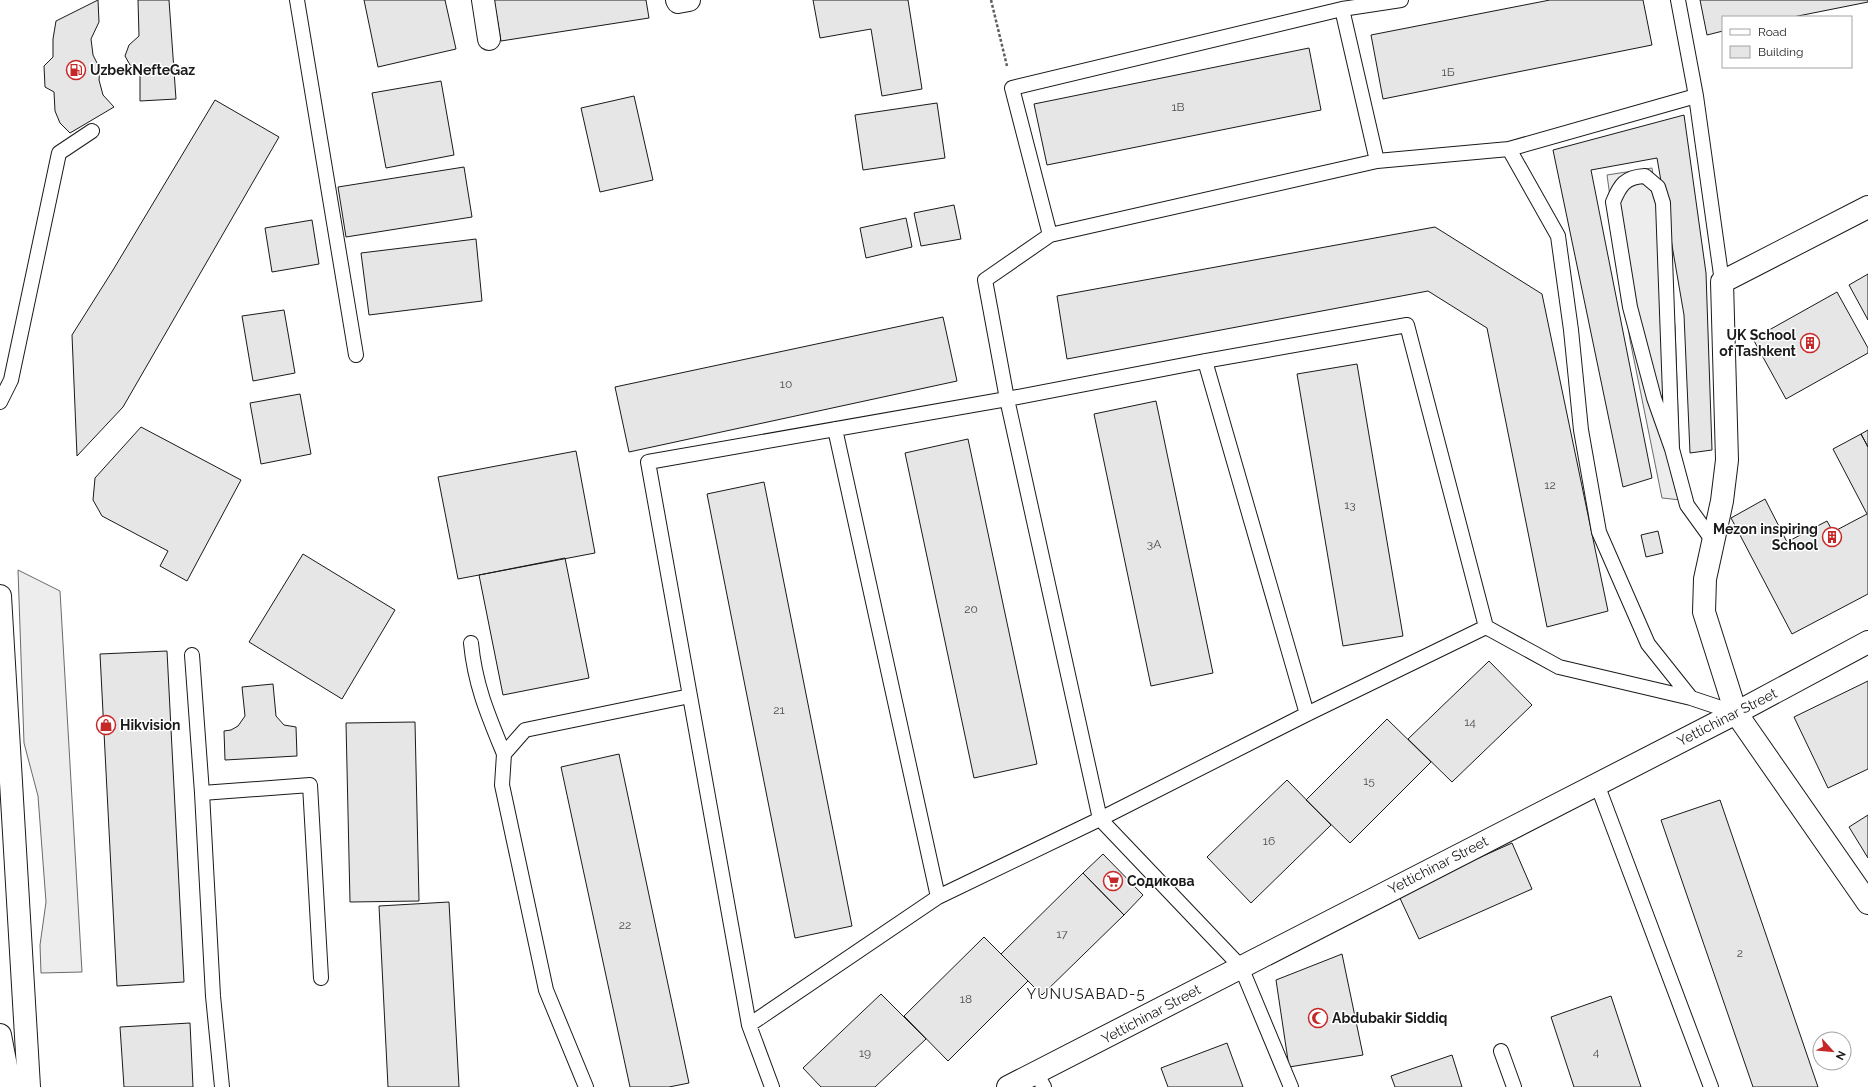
<svg xmlns="http://www.w3.org/2000/svg" width="1868" height="1087" viewBox="0 0 1868 1087" font-family="Raleway,sans-serif">
<style>
.parking{fill:#ededed;stroke:#6a6a6a}
.building{fill:#e6e6e6;stroke:#1a1a1a}
.lines{fill:none;stroke-linecap:round;stroke-linejoin:round}
.lane-casing{stroke:#1a1a1a;stroke-width:16}
.street-casing{stroke:#1a1a1a;stroke-width:24}
.secondary-casing{stroke:#1a1a1a;stroke-width:24}
.primary-casing{stroke:#1a1a1a;stroke-width:24}
.path{stroke:#5f5f5f;stroke-width:2.5;stroke-dasharray:3 2;stroke-linecap:butt}
.lane{stroke:#fff;stroke-width:14}
.street{stroke:#fff;stroke-width:22}
.secondary{stroke:#fff;stroke-width:22}
.primary{stroke:#fff;stroke-width:22}
.labels{text-anchor:middle;stroke-width:3;stroke-linejoin:round;paint-order:stroke}
.number-label{font-size:12px;fill:#4d4d4d}
.poi-label{font-size:14px;font-weight:bold;fill:#1a1a1a;stroke:#fff;text-anchor:start}
.street-label{font-size:14px;fill:#1a1a1a;stroke:#fff}
.neighbourhood-label{font-size:15px;letter-spacing:1px;fill:#1a1a1a;stroke:#fff}
</style>
<rect width="100%" height="100%" fill="#fff"/>
<path class="parking" d="M 1652,168 L 1675,326 L 1681,500 L 1662,498 L 1630,340 L 1607,175 Z
M 18,570 L 60,591 L 82,972 L 41,973 L 40,945 L 46,902 L 38,796 L 24,743 Z"/>
<path class="building" d="M 98,0 L 99,22 L 91,39 L 93,55 L 100,69 L 99,80 L 103,95 L 114,107 L 70,133 L 60,123 L 55,111 L 54,92 L 45,87 L 44,66 L 53,57 L 53,39 L 56,21 Z
M 138,0 L 169,0 L 176,99 L 140,101 L 140,72 L 130,65 L 125,56 L 129,45 L 139,36 Z
M 364,0 L 445,0 L 456,49 L 378,67 Z
M 494,0 L 646,0 L 649,18 L 501,41 Z
M 813,0 L 908,0 L 922,89 L 882,96 L 871,29 L 820,38 Z
M 1550,0 L 1643,0 L 1652,45 L 1383,99 L 1371,35 Z
M 1700,0 L 1868,0 L 1868,2 L 1793,17 L 1723,17 L 1723,31 L 1707,35 Z
M 1309,48 L 1321,110 L 1047,165 L 1034,104 Z
M 441,81 L 454,155 L 386,168 L 372,93 Z
M 634,96 L 653,180 L 600,192 L 581,108 Z
M 215,100 L 279,137 L 123,407 L 77,456 L 72,335 L 113,270 Z
M 937,103 L 945,158 L 863,170 L 855,115 Z
M 1684,115 L 1706,273 L 1712,450 L 1690,453 L 1684,315 L 1657,158 L 1591,170 L 1652,478 L 1623,487 L 1553,150 Z
M 464,167 L 472,217 L 346,237 L 338,187 Z
M 954,205 L 961,239 L 921,246 L 914,213 Z
M 906,218 L 912,247 L 866,258 L 860,228 Z
M 312,220 L 319,264 L 272,272 L 265,228 Z
M 1435,227 L 1542,294 L 1608,611 L 1547,627 L 1487,328 L 1428,291 L 1067,359 L 1057,296 Z
M 476,239 L 482,301 L 369,315 L 361,253 Z
M 1868,274 L 1868,320 L 1849,285 Z
M 1837,292 L 1868,348 L 1868,353 L 1786,399 L 1753,339 Z
M 284,310 L 295,373 L 253,381 L 242,316 Z
M 943,317 L 957,381 L 629,452 L 615,387 Z
M 1357,364 L 1403,636 L 1343,646 L 1297,374 Z
M 300,394 L 311,454 L 261,464 L 250,403 Z
M 1156,401 L 1213,673 L 1151,686 L 1094,414 Z
M 141,427 L 241,480 L 187,581 L 160,566 L 168,551 L 102,516 L 93,500 L 95,478 Z
M 1868,430 L 1868,447 L 1861,434 Z
M 1861,434 L 1868,447 L 1868,594 L 1792,634 L 1731,518 L 1765,499 L 1787,542 L 1827,521 L 1833,532 L 1867,514 L 1833,449 Z
M 968,439 L 1037,764 L 974,778 L 905,453 Z
M 576,451 L 595,553 L 458,579 L 438,477 Z
M 764,482 L 852,926 L 795,938 L 707,494 Z
M 1658,531 L 1663,553 L 1646,557 L 1641,535 Z
M 303,554 L 395,610 L 342,699 L 249,642 Z
M 565,558 L 589,678 L 503,695 L 479,575 Z
M 167,651 L 184,982 L 117,986 L 100,654 Z
M 1489,661 L 1532,705 L 1452,782 L 1408,739 Z
M 1868,681 L 1868,769 L 1828,788 L 1794,717 Z
M 273,684 L 276,716 L 284,725 L 296,727 L 297,756 L 225,760 L 224,731 L 231,730 L 238,726 L 245,716 L 242,687 Z
M 1387,719 L 1431,762 L 1350,843 L 1306,800 Z
M 415,722 L 419,901 L 350,902 L 346,723 Z
M 619,754 L 689,1083 L 669,1087 L 630,1087 L 561,767 Z
M 1287,780 L 1331,825 L 1251,903 L 1207,857 Z
M 1720,800 L 1818,1087 L 1753,1087 L 1661,820 Z
M 1868,815 L 1868,858 L 1849,827 Z
M 1512,843 L 1532,889 L 1419,939 L 1398,894 Z
M 1103,854 L 1143,895 L 1124,915 L 1083,873 Z
M 1083,873 L 1124,915 L 1042,995 L 1001,954 Z
M 449,902 L 459,1087 L 388,1087 L 379,906 Z
M 984,937 L 1028,981 L 948,1061 L 904,1016 Z
M 1342,954 L 1363,1055 L 1289,1067 L 1276,980 Z
M 881,994 L 926,1039 L 875,1087 L 821,1087 L 803,1068 Z
M 1611,996 L 1641,1087 L 1574,1087 L 1551,1017 Z
M 190,1023 L 193,1087 L 124,1087 L 120,1027 Z
M 1227,1043 L 1243,1087 L 1168,1087 L 1161,1068 Z
M 1452,1055 L 1462,1087 L 1395,1087 L 1391,1076 Z"/>
<g class="lines">
<g class="lane-casing">
<path id="lane" d="M 297,0 L 356,355
M 1678,0 L 1696,96 L 1722,282
M 1342,9 L 1377,161
M 1509,149 L 1558,236 L 1571,330 L 1581,430 L 1599,532 L 1648,644 L 1691,698 L 1736,713
M 1050,235 L 1012,88 L 1342,9 L 1401,0
M 1205,361 L 1307,714
M 0,402 L 11,380 L 59,153 L 92,131
M 835,429 L 938,897
M 1672,449 L 1663,203 L 1658,187 L 1645,176 C 1625,177 1620,185 1613,202 L 1630,307 L 1654,398 L 1672,449 L 1687,505 L 1713,541
M 471,643 C 475,685 488,715 504,754
M 192,655 L 202,793
M 1597,784 L 1711,1087
M 749,1025 L 938,897 L 1100,819 L 1307,714 L 1486,627
M 1501,1051 L 1514,1087
M 1036,1073 L 1044,1087
M 222,1087 L 213,996 L 202,793 L 310,785 L 321,978
M 586,1087 L 546,990 L 502,785 L 504,754 L 525,730 L 690,696
M 772,1087 L 749,1025 L 648,462 L 1007,399 L 1205,361 L 1407,325 L 1486,627 L 1559,667 L 1691,698
M 1291,1087 L 1241,967 L 1100,819 L 1007,399 L 985,280 L 1050,235 L 1377,161 L 1509,149 L 1696,96"/>
</g>
<g class="street-casing">
<path id="street" d="M 483,0 L 489,39
M 677,0 L 678,2 L 689,0
M 1868,207 L 1722,282 L 1727,460 L 1722,501 L 1705,579 L 1704,612 L 1736,713 L 1868,903
M 1008,1087 L 1736,713 L 1868,642"/>
</g>
<g class="secondary-casing">
<path id="secondary" d="M 0,596 L 29,1087"/>
</g>
<g class="primary-casing">
<path id="primary" d="M 0,1035 L 10,1087"/>
</g>
<path class="path" d="M 991,0 L 1007,66"/>
<use href="#lane" class="lane"/>
<use href="#street" class="street"/>
<use href="#secondary" class="secondary"/>
<use href="#primary" class="primary"/>
</g>
<defs>
<g id="fuel-ring" transform="scale(1)"><circle r="9.5" fill="#fff" stroke="#c62828" stroke-width="1.5"/><path d="M-5.5-6h7V0h2V4h1.3V-2.5L3-4.5l.8-.8L6-3V5H2.5V1h-1V6h-7ZM-4.2-4.7v3.2H.2V-4.7Z" fill="#c62828"/></g>
<g id="building-ring" transform="scale(1)"><circle r="9.5" fill="#fff" stroke="#c62828" stroke-width="1.5"/><path d="M-4-6H4V6H1V3H-1V6H-4ZM-2.5-4.3h1.7v1.8h-1.7ZM.8-4.3h1.7v1.8H.8ZM-2.5-1h1.7V.8h-1.7ZM.8-1h1.7V.8H.8Z" fill="#c62828"/></g>
<g id="shop-ring" transform="scale(1)"><circle r="9.5" fill="#fff" stroke="#c62828" stroke-width="1.5"/><path d="M-5-2.5h2.3a2.7 3.5 0 0 1 5.4 0H5L5.5 6h-11ZM-1.5-2.5h3a1.5 2.3 0 0 0-3 0Z" fill="#c62828"/></g>
<g id="supermarket-ring" transform="scale(1)"><circle r="9.5" fill="#fff" stroke="#c62828" stroke-width="1.5"/><path d="M-6-5.5h2.5l.6 2H6L4.5 2H-2.5L-4.4-4H-6ZM-1.5 3.2a1.3 1.3 0 1 0 .1 0ZM3 3.2a1.3 1.3 0 1 0 .1 0Z" fill="#c62828"/></g>
<g id="mosque-ring" transform="scale(1)"><circle r="9.5" fill="#fff" stroke="#c62828" stroke-width="1.5"/><path d="M3.5-4.9A6 6 0 1 0 3.5 4.9A5 5 0 1 1 3.5-4.9Z" fill="#c62828"/></g>
</defs>
<g fill-rule="evenodd">
<use href="#fuel-ring" x="76" y="70"/>
<use href="#building-ring" x="1810" y="343"/>
<use href="#building-ring" x="1832" y="537"/>
<use href="#shop-ring" x="106" y="725"/>
<use href="#supermarket-ring" x="1113" y="881"/>
<use href="#mosque-ring" x="1318" y="1018"/>
</g>
<g class="labels">
<g class="number-label">
<text x="1448" y="76">1Б</text>
<text x="1178" y="111">1В</text>
<text x="786" y="388">10</text>
<text x="1550" y="489">12</text>
<text x="1350" y="509">13</text>
<text x="1154" y="548">3А</text>
<text x="971" y="613">20</text>
<text x="779" y="714">21</text>
<text x="1470" y="726">14</text>
<text x="1369" y="785">15</text>
<text x="1269" y="845">16</text>
<text x="625" y="929">22</text>
<text x="1062" y="938">17</text>
<text x="1740" y="957">2</text>
<text x="966" y="1003">18</text>
<text x="1596" y="1056">4</text>
<text x="865" y="1057">19</text>
</g>
<g class="poi-label">
<text x="90" y="75">UzbekNefteGaz</text>
<text x="1796" y="340" text-anchor="end">UK School<tspan x="1796" dy="16">of Tashkent</tspan></text>
<text x="1818" y="534" text-anchor="end">Mezon inspiring<tspan x="1818" dy="16">School</tspan></text>
<text x="120" y="730">Hikvision</text>
<text x="1127" y="886">Содикова</text>
<text x="1332" y="1023">Abdubakir Siddiq</text>
</g>
<g class="street-label">
<text transform="translate(1727 717) rotate(-27)" y="5">Yettichinаr Street</text>
<text transform="translate(1438 865) rotate(-27)" y="5">Yettichinаr Street</text>
<text transform="translate(1151 1014) rotate(-28)" y="5">Yettichinаr Street</text>
</g>
<g class="neighbourhood-label">
<text x="1086" y="999">YUNUSABAD-5</text>
</g>
</g>
<rect x="1722" y="16" width="130" height="52" fill="#ffffff" stroke="#a3a3a3"/>
<rect x="1730" y="29" width="20" height="6" fill="#ffffff" stroke="#a3a3a3"/>
<text x="1758" y="36" font-size="12" fill="#1a1a1a">Road</text>
<rect x="1730" y="46" width="20" height="12" fill="#e6e6e6" stroke="#a3a3a3"/>
<text x="1758" y="56" font-size="12" fill="#1a1a1a">Building</text>
<g transform="translate(1832 1051) rotate(117)"><circle r="19" fill="#ffffff" stroke="#a3a3a3"/>
<path d="M0-3L7 15L0 10L-7 15Z" fill="#c62828"/>
<text y="-6" font-size="11" font-weight="bold" text-anchor="middle" fill="#1a1a1a">N</text>
</g>
</svg>
